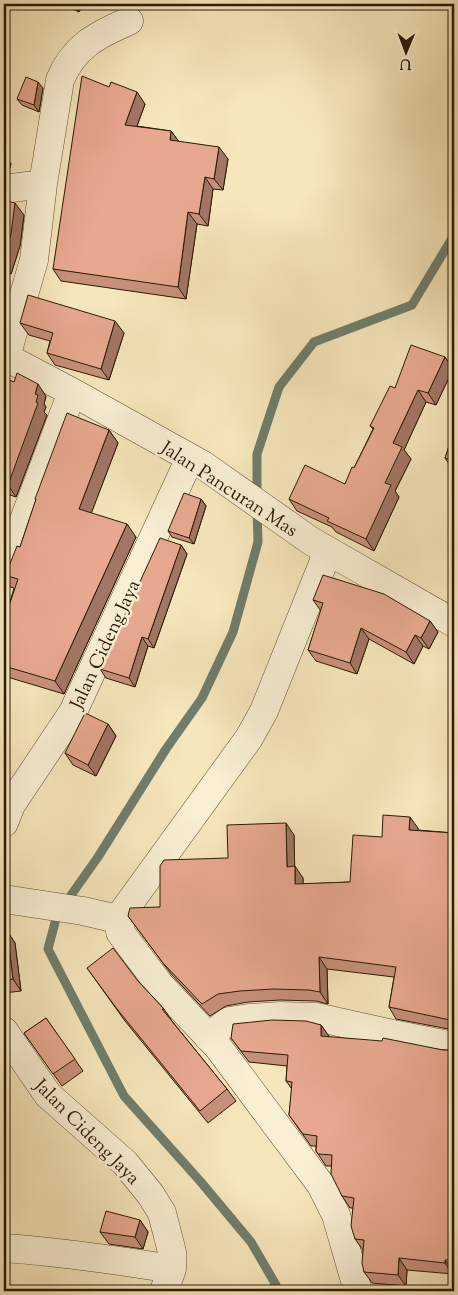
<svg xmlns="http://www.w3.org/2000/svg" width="458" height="1295" viewBox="0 0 458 1295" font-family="'Sorts Mill Goudy',serif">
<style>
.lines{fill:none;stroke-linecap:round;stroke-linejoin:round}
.stream{stroke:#6f7d6b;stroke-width:9}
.street-casing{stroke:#5e4d30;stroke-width:29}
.street{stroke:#f9efd3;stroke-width:28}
.wall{fill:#c7907b;stroke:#2b1a02}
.shaded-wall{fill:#a27664;stroke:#2b1a02}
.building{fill:#e7a88f;stroke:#2b1a02}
.labels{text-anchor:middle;stroke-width:5;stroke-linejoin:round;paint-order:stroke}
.street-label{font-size:19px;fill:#2b1a02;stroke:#f9efd3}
</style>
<rect width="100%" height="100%" fill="#f6e6bb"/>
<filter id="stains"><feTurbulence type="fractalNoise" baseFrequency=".004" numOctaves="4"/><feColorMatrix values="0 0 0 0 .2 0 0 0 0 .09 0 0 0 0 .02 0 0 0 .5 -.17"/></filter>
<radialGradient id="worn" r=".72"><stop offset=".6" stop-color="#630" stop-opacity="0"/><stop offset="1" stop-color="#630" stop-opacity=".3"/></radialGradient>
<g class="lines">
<path class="stream" d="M 257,497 L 257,454 L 279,387 L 314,342 L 412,305 L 454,235
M 257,510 L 258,542 L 233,632 L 202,698 L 166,749 L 98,857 L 57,915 L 48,949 L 124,1096 L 200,1181 L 251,1242 L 276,1285 L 277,1291"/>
<g class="street-casing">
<path id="street" d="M 4,189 L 43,184
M 4,356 L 72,392 L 203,465 L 311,541 L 454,623
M 6,357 L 34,260 L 43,184 L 60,80 C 74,46 97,35 129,21
M 328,551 L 264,711 L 249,738 L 125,909 L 120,926 L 120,932 L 159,984 L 218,1047 L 321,1185 L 336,1215 L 358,1291
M 4,573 L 72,392
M 4,823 L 11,805 L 73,712 L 190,458
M 4,899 L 83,911 L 122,920
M 4,1031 L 48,1095 L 125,1163 L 151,1195 L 162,1213 L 172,1252 L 172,1269 L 164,1291
M 208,1037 L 229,1021 L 249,1018 L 280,1016 L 316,1017 L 393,1034 L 454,1046
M 4,1248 C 61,1252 116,1260 172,1269"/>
</g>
<use href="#street" class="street"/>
</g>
<path class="wall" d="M 63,4 L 83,4 L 79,12 Z
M 4,86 L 7,91 L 5,155 L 11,164 L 8,173 L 4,174 Z
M 43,88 L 39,112 L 22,105 L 17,99 Z
M 145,104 L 137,126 L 171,131 L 179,142 L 228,159 L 223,190 L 213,189 L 208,226 L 197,224 L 186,299 L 61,281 L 53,269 Z
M 4,200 L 24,215 L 20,246 L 11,274 L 4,272 Z
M 20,323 L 124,333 L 109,380 L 55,365 L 47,353 L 50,341 L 29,335 Z
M 445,357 L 453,369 L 436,405 L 426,402 L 404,450 L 411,459 L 395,491 L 399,497 L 374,551 L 336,532 L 332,527 L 297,511 L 289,499 L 345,484 L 354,468 L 373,429 L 370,426 L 395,388 Z
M 4,378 L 46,396 L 44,404 L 46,407 L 44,412 L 47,415 L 16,497 L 4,493 Z
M 109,430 L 118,443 L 91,513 L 136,537 L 64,694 L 4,676 L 4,630 L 9,615 L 7,612 L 14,588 L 10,587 L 4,577 L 4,572 L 9,566 L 20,547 L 36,500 L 35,499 Z
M 454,431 L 454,471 L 445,458 Z
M 201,499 L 206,506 L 194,544 L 172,537 L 168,531 Z
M 181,545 L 187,554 L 154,648 L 148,646 L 135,687 L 106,678 L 100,669 Z
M 313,600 L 430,621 L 438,632 L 429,649 L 423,646 L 414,664 L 369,639 L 357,674 L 316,661 L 308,650 L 321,611 Z
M 108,724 L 116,736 L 96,776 L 73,765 L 65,753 Z
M 418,828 L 418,830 L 454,833 L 454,1030 L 396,1019 L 389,1007 L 394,977 L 327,969 L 328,1004 L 316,1001 L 280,1000 L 248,1002 L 226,1006 L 210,1016 L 171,974 L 128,916 L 160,907 L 228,858 L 294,835 L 294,866 L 303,878 L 303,884 L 350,882 L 382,837 Z
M 7,931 L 15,943 L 21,991 L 4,993 L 4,932 Z
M 87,968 L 138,981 L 164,1009 L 172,1021 L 227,1089 L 236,1101 L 208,1123 L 125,1021 Z
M 46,1018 L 83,1071 L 62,1086 L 24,1033 Z
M 321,1025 L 329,1037 L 443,1050 L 451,1050 L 454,1047 L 454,1271 L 453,1271 L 453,1274 L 407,1270 L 406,1286 L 372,1283 L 364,1272 L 363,1250 L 355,1239 L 353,1208 L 350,1208 L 342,1196 L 331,1166 L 326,1166 L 316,1151 L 316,1146 L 311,1146 L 289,1115 L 292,1089 L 286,1081 L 287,1066 L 249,1062 L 231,1038 Z
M 140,1220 L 148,1232 L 143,1249 L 109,1244 L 100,1232 Z"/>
<path class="shaded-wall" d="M 74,4 L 83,4 L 79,12 Z
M 38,82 L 43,88 L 39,112 L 34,105 Z
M 4,86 L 7,91 L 5,155 L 11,164 L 8,173 L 4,166 Z
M 137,92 L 145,104 L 133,137 L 125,125 Z
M 171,131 L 180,143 L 170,140 Z
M 219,147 L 228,159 L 223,190 L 214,179 Z
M 205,177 L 213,189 L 208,226 L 199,214 Z
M 15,203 L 24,215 L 20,246 L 11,274 L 4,263 L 4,258 Z
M 188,212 L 197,224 L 186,299 L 178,287 Z
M 4,295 L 7,299 L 4,308 Z
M 115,321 L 124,333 L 109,380 L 101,369 Z
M 445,357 L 453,369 L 436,405 L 428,393 Z
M 38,384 L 46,396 L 44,404 L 46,407 L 44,412 L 47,415 L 16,497 L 8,485 Z
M 418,390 L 426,402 L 404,450 L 411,459 L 395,491 L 399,497 L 374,551 L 366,539 L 385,483 L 393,443 Z
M 109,430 L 118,443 L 88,522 L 79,509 Z
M 201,499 L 206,506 L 194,544 L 189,538 Z
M 127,524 L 136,537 L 64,694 L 55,681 Z
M 181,545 L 187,554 L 154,648 L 148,639 Z
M 430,621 L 438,632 L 429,649 L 421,638 Z
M 361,628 L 369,639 L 357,674 L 350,663 Z
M 415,635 L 423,646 L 414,664 L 406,652 Z
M 142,637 L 148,646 L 135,687 L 129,678 Z
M 108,724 L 116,736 L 96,776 L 88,765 Z
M 410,817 L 418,828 L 417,841 L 409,830 Z
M 286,823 L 294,835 L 295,878 L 287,867 Z
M 295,866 L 303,878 L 303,895 L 295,884 Z
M 7,931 L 15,943 L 21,991 L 13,979 Z
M 319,957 L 327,969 L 328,1004 L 320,992 Z
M 321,1025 L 329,1036 L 329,1047 L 321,1036 Z
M 140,1220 L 148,1232 L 143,1249 L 135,1237 Z
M 399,1258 L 407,1270 L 406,1286 L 398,1275 Z
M 445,1260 L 453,1271 L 453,1274 L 445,1263 Z"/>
<path class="building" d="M 82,76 L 109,87 L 111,82 L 137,92 L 125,125 L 171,131 L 170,140 L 219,147 L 214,179 L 205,177 L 199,214 L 188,212 L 178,287 L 53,269 Z
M 26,77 L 38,82 L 34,105 L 17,99 Z
M 4,200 L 15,203 L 11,234 L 4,258 Z
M 28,295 L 115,321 L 101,369 L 47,353 L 53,333 L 20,323 Z
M 411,345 L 445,357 L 428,393 L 418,390 L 393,443 L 402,447 L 385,483 L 391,485 L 366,539 L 327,521 L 329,518 L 289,499 L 305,465 L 345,484 L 352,467 L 354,468 L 374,428 L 370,426 L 390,386 L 395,388 Z
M 17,373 L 38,384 L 35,394 L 38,395 L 36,402 L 38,403 L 8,485 L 4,484 L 4,378 L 14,382 Z
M 67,413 L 109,430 L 79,509 L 127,524 L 55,681 L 4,666 L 4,630 L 10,612 L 7,612 L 18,579 L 4,575 L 4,572 L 9,566 L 17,546 L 20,547 L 36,499 L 35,499 Z
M 454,431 L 454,461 L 445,458 Z
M 184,493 L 201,499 L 189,538 L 168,531 Z
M 160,538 L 181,545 L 148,639 L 142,637 L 129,678 L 100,669 Z
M 323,575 L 384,594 L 430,621 L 421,638 L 415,635 L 406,652 L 361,628 L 350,663 L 308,650 L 323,603 L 313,600 Z
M 85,713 L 108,724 L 88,765 L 65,753 Z
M 383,815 L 410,817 L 409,830 L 454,833 L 454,1022 L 450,1020 L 389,1007 L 396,967 L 319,957 L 320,992 L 309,990 L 273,989 L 240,991 L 218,994 L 202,1004 L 163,963 L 128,916 L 130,908 L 160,907 L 160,866 L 164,860 L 228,858 L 227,825 L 286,823 L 287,867 L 295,866 L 295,884 L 350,882 L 353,835 L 382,837 Z
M 7,931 L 13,979 L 4,981 L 4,932 Z
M 113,948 L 138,981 L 164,1009 L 162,1009 L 227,1089 L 200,1111 L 117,1009 L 87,968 Z
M 46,1018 L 75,1059 L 53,1074 L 24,1033 Z
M 272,1020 L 306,1021 L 321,1025 L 321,1036 L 382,1041 L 383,1038 L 443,1050 L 451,1050 L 454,1047 L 454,1260 L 445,1260 L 445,1263 L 399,1258 L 398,1275 L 364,1272 L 362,1263 L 364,1240 L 355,1239 L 351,1226 L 354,1198 L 342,1196 L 331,1174 L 332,1155 L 318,1154 L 316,1151 L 317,1136 L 303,1134 L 289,1115 L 292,1082 L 286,1081 L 288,1055 L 241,1051 L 231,1038 L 233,1024 Z
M 106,1211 L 140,1220 L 135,1237 L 100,1232 Z
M 102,1287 L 131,1291 L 101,1291 Z"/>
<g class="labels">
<g class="street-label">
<text transform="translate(230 488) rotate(33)" y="7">Jalan Pancuran Mas</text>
<text transform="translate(104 644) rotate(-65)" y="7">Jalan Cideng Jaya</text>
<text transform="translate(88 1131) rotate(45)" y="7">Jalan Cideng Jaya</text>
</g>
</g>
<rect width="458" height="1295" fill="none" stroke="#f6e6bb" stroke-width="20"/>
<rect x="5" y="5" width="448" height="1285" fill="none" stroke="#2b1a02" stroke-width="2.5"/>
<rect x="10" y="10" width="438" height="1275" fill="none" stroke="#2b1a02"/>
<g transform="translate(406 52) rotate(181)" stroke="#f9efd3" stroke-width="4" paint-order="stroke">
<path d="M0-4L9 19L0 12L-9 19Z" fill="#2b1a02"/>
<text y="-8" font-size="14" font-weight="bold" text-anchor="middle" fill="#2b1a02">U</text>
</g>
<rect width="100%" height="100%" filter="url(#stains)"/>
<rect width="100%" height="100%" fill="url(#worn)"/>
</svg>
